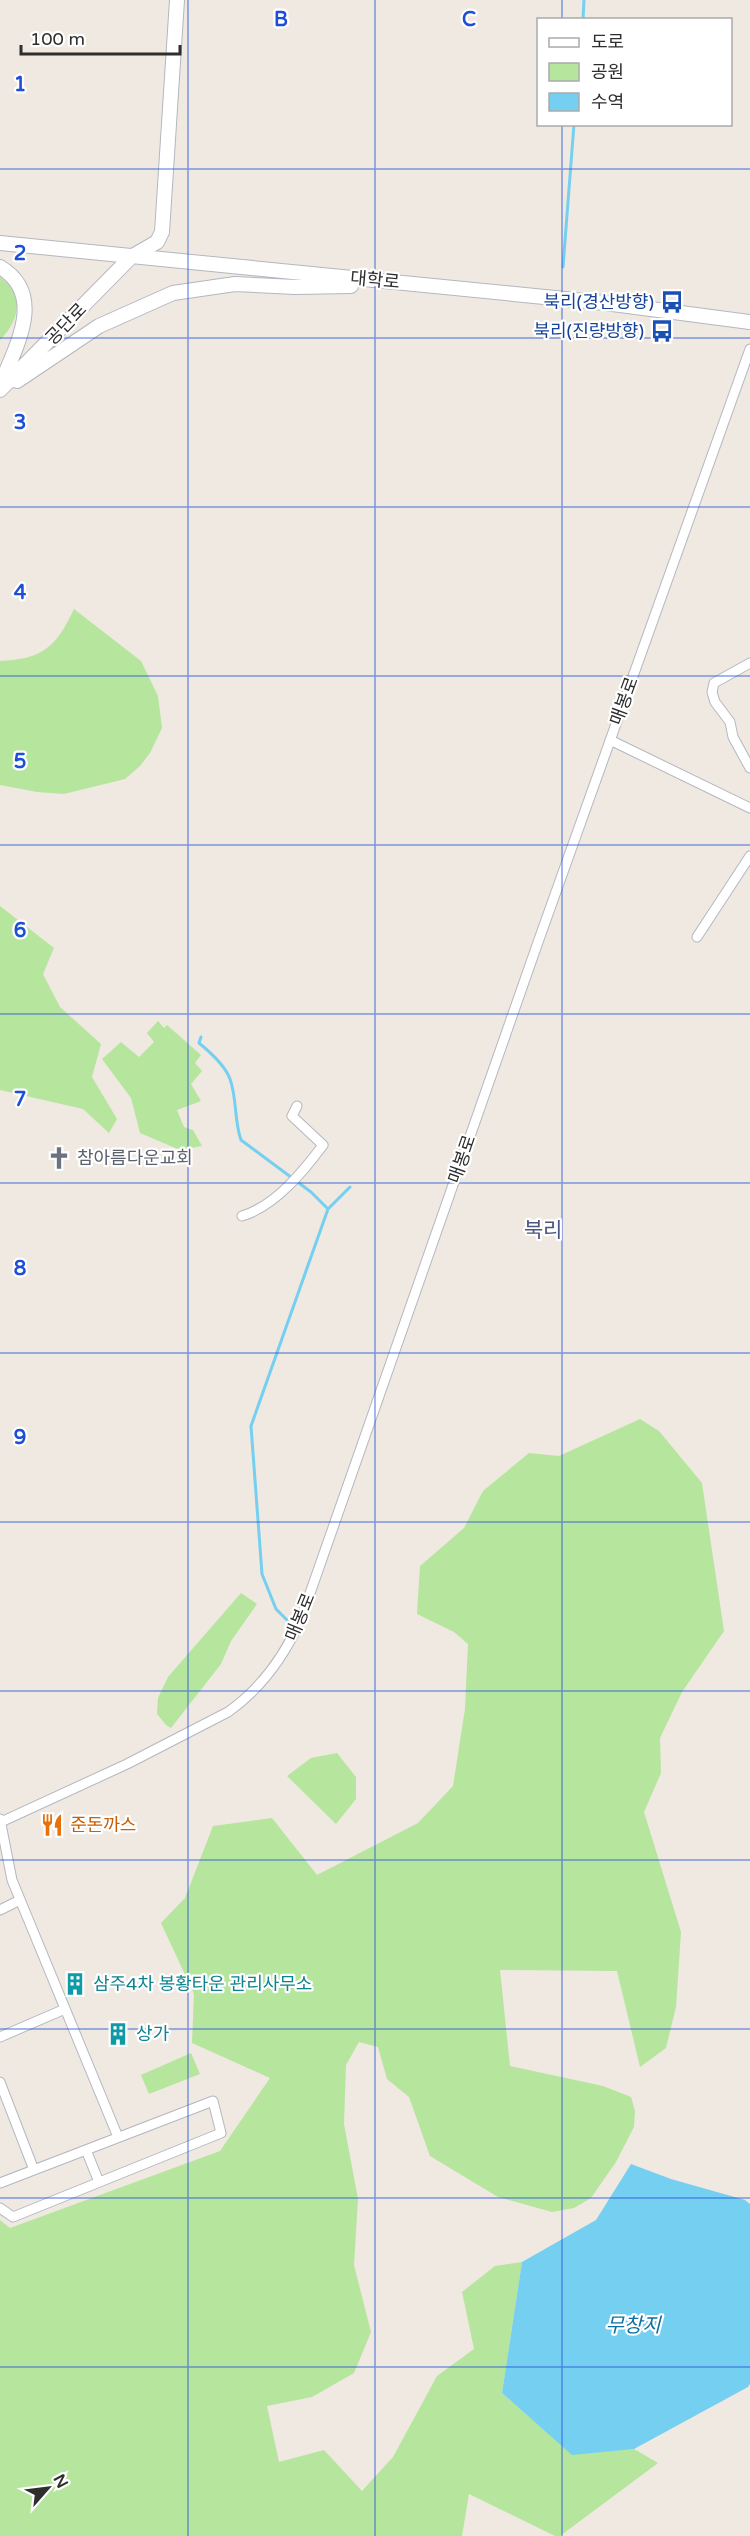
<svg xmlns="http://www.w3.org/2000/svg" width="750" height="2536" viewBox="0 0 750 2536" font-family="'Varela Round','Noto Sans KR',sans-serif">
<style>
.green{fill:#b6e59e}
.water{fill:#75cff0}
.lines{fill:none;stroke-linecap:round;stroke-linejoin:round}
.stream{stroke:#75cff0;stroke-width:3}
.street-casing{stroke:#b4b7c1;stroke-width:11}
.secondary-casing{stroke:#b4b7c1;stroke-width:16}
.street{stroke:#fff;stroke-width:9}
.secondary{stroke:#fff;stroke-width:14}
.grid{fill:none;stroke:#1d4ed8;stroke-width:1.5;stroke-opacity:0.55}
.labels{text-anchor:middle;stroke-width:4.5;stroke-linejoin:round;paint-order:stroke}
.street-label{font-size:18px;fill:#2e2e2e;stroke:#fff}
.transit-label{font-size:18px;fill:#164399;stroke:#fff;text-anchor:end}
.worship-label{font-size:18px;fill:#5b616d;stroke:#fff;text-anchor:start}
.food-label{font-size:18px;fill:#c56008;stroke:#fff;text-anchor:start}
.culture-label{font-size:18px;fill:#0d838f;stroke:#fff;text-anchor:start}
.water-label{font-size:20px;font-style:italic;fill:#0d6fa3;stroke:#fff}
.quarter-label{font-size:21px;fill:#4d5680;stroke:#fff}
.grid-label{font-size:20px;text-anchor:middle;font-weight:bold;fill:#1d4ed8;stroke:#fff;stroke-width:4.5;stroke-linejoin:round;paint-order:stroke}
</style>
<rect width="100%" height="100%" fill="#efe9e1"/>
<path class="green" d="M 0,277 C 26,295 19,321 0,340 Z
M 74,609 L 141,661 L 158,696 L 162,728 L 150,753 L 140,766 L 125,779 L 64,794 L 37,792 L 0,785 L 0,661 C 43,659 56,647 74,609 Z
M 0,906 L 54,948 L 43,974 L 60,1007 L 101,1044 L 92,1077 L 117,1119 L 109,1133 L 83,1109 L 0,1090 Z
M 158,1021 L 164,1028 L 167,1025 L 201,1055 L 195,1063 L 202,1071 L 191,1084 L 201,1101 L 177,1110 L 184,1127 L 193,1130 L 202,1146 L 180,1150 L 140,1133 L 131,1098 L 102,1059 L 121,1042 L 139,1057 L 154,1042 L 147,1033 Z
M 640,1419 L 659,1431 L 702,1483 L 724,1631 L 682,1692 L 660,1738 L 661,1773 L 644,1812 L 681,1932 L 676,2007 L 666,2048 L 640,2067 L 617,1971 L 500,1970 L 510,2066 L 603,2086 L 631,2097 L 635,2111 L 634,2127 L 616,2162 L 591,2198 L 574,2208 L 552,2212 L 498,2197 L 430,2156 L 409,2097 L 387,2079 L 378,2047 L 359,2042 L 346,2065 L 344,2124 L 358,2199 L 354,2265 L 371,2332 L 354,2373 L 312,2397 L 267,2406 L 279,2462 L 324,2450 L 362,2491 L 393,2457 L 437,2376 L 474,2349 L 462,2292 L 495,2266 L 522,2262 L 502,2393 L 572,2454 L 634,2449 L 658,2463 L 560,2536 L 555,2536 L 469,2494 L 462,2536 L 0,2536 L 0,2220 L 10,2228 L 220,2151 L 270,2078 L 192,2043 L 194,1994 L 161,1923 L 185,1898 L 213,1826 L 272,1818 L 317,1875 L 418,1823 L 453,1786 L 465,1709 L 468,1644 L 454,1632 L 417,1614 L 420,1566 L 464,1528 L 483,1491 L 529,1453 L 559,1456 Z
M 241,1593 L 257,1604 L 231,1641 L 221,1664 L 171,1728 L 166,1725 L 157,1714 L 158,1698 L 168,1677 Z
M 337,1753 L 356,1777 L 356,1799 L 336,1824 L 287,1776 L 311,1758 Z
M 191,2053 L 200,2074 L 149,2094 L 141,2075 Z"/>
<path class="water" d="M 631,2164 L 671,2179 L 745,2200 L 750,2204 L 750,2384 L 748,2387 L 634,2449 L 572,2455 L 502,2393 L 522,2262 L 596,2220 Z"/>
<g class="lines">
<path class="stream" d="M 583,20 L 584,0
M 563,267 L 574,124
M 201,1037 L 199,1043 C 210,1052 225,1065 230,1079 C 237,1098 234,1120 241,1140 L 311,1192 L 328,1209
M 288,1621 L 276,1609 L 262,1574 L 251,1426 L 328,1209 L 350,1187"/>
<g class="street-casing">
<path id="street" d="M 750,663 L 714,683 L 712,692 L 715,702 L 730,722 L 733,737 L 750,768
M 610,740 L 750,808
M 697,937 L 750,856
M 242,1216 C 275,1206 303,1172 323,1145 L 292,1116 L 297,1106
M 0,1819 L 12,1880 L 118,2137
M 1,1822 L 127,1764 L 228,1712 C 262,1688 284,1657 301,1619 L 537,945 L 750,349
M 0,1910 L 20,1900
M 0,2037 L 65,2009
M 0,2082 L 34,2170
M 86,2150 L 99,2182
M 0,2183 L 213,2101 L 221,2133 L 13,2217 L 0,2208"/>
</g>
<g class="secondary-casing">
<path id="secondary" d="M 0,243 L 605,303 L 750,322
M 0,267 C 47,295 15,348 0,386
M 17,381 L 99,326 L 173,293 L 235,284 L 295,287 L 351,286
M 0,390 L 131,257 L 157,242 L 162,232 L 177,0"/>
</g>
<use href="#street" class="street"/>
<use href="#secondary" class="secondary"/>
</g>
<path class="grid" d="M 188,0 L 188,2536M 375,0 L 375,2536M 562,0 L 562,20M 562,124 L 562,2536M 0,169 L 750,169M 0,338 L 750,338M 0,507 L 750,507M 0,676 L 750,676M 0,845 L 750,845M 0,1014 L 750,1014M 0,1183 L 750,1183M 0,1353 L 750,1353M 0,1522 L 750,1522M 0,1691 L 750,1691M 0,1860 L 750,1860M 0,2029 L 750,2029M 0,2198 L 750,2198M 0,2367 L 750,2367"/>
<defs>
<g id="bus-bare" transform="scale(1.8)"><path d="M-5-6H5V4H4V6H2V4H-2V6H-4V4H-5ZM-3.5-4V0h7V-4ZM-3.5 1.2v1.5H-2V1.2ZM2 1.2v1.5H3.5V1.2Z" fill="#1a4fb4" stroke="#fff" stroke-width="2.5" paint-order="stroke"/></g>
<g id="church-bare" transform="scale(1.8)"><path d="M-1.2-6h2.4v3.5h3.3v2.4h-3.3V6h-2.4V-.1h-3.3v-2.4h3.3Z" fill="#6b7280" stroke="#fff" stroke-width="2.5" paint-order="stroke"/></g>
<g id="restaurant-bare" transform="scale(1.8)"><path d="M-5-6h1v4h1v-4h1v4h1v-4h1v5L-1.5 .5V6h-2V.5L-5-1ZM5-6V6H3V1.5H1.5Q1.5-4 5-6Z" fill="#e8710a" stroke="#fff" stroke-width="2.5" paint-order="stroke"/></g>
<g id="building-bare" transform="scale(1.8)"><path d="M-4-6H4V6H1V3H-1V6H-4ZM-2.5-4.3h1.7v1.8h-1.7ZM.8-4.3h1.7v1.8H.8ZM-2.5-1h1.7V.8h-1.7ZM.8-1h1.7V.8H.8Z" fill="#0f9aa8" stroke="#fff" stroke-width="2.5" paint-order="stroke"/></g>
</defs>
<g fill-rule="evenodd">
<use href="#bus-bare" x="672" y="302"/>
<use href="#bus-bare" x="662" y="331"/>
<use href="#church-bare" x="59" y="1158"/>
<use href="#restaurant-bare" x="52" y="1825"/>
<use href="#building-bare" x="75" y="1984"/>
<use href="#building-bare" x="118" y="2034"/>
</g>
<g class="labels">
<g class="street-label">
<text transform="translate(375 280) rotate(5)" y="6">대학로</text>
<text transform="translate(66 324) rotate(-46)" y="6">공단로</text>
<text transform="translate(624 701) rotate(-70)" y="6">매봉로</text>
<text transform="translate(462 1159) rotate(-71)" y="6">매봉로</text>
<text transform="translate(300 1617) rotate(-68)" y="6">매봉로</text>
</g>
<g class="transit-label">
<text x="654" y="308">북리(경산방향)</text>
<text x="644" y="337">북리(진량방향)</text>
</g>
<g class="worship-label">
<text x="77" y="1164">참아름다운교회</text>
</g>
<g class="food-label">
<text x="70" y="1831">준돈까스</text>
</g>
<g class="culture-label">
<text x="93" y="1990">삼주4차 봉황타운 관리사무소</text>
<text x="136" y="2040">상가</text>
</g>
<g class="water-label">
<text x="633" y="2332">무창지</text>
</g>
<g class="quarter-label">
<text x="543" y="1237">북리</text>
</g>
</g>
<g class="grid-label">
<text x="281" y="26">B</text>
<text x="469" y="26">C</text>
<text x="20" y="91">1</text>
<text x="20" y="260">2</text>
<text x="20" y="429">3</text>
<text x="20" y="599">4</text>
<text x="20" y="768">5</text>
<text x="20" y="937">6</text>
<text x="20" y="1106">7</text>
<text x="20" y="1275">8</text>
<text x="20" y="1444">9</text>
</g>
<rect x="537" y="18" width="195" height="108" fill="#ffffff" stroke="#ababab" stroke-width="1.5"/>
<rect x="549" y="38" width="30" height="9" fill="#ffffff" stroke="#ababab" stroke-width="1.5"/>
<text x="591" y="48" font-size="18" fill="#2e2e2e">도로</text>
<rect x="549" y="63" width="30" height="18" fill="#b6e59e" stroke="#ababab" stroke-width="1.5"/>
<text x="591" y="78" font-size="18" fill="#2e2e2e">공원</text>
<rect x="549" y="93" width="30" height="18" fill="#75cff0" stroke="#ababab" stroke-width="1.5"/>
<text x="591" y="108" font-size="18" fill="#2e2e2e">수역</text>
<g transform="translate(48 2488) rotate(62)" stroke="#ffffff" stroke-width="4.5" paint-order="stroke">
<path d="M0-4.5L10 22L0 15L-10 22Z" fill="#2e2e2e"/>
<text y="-9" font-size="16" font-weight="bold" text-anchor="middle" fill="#2e2e2e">N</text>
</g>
<path d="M21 45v9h159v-9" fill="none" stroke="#2e2e2e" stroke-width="3"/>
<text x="30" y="45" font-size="18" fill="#2e2e2e" stroke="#ffffff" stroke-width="4.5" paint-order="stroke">100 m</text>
</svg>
